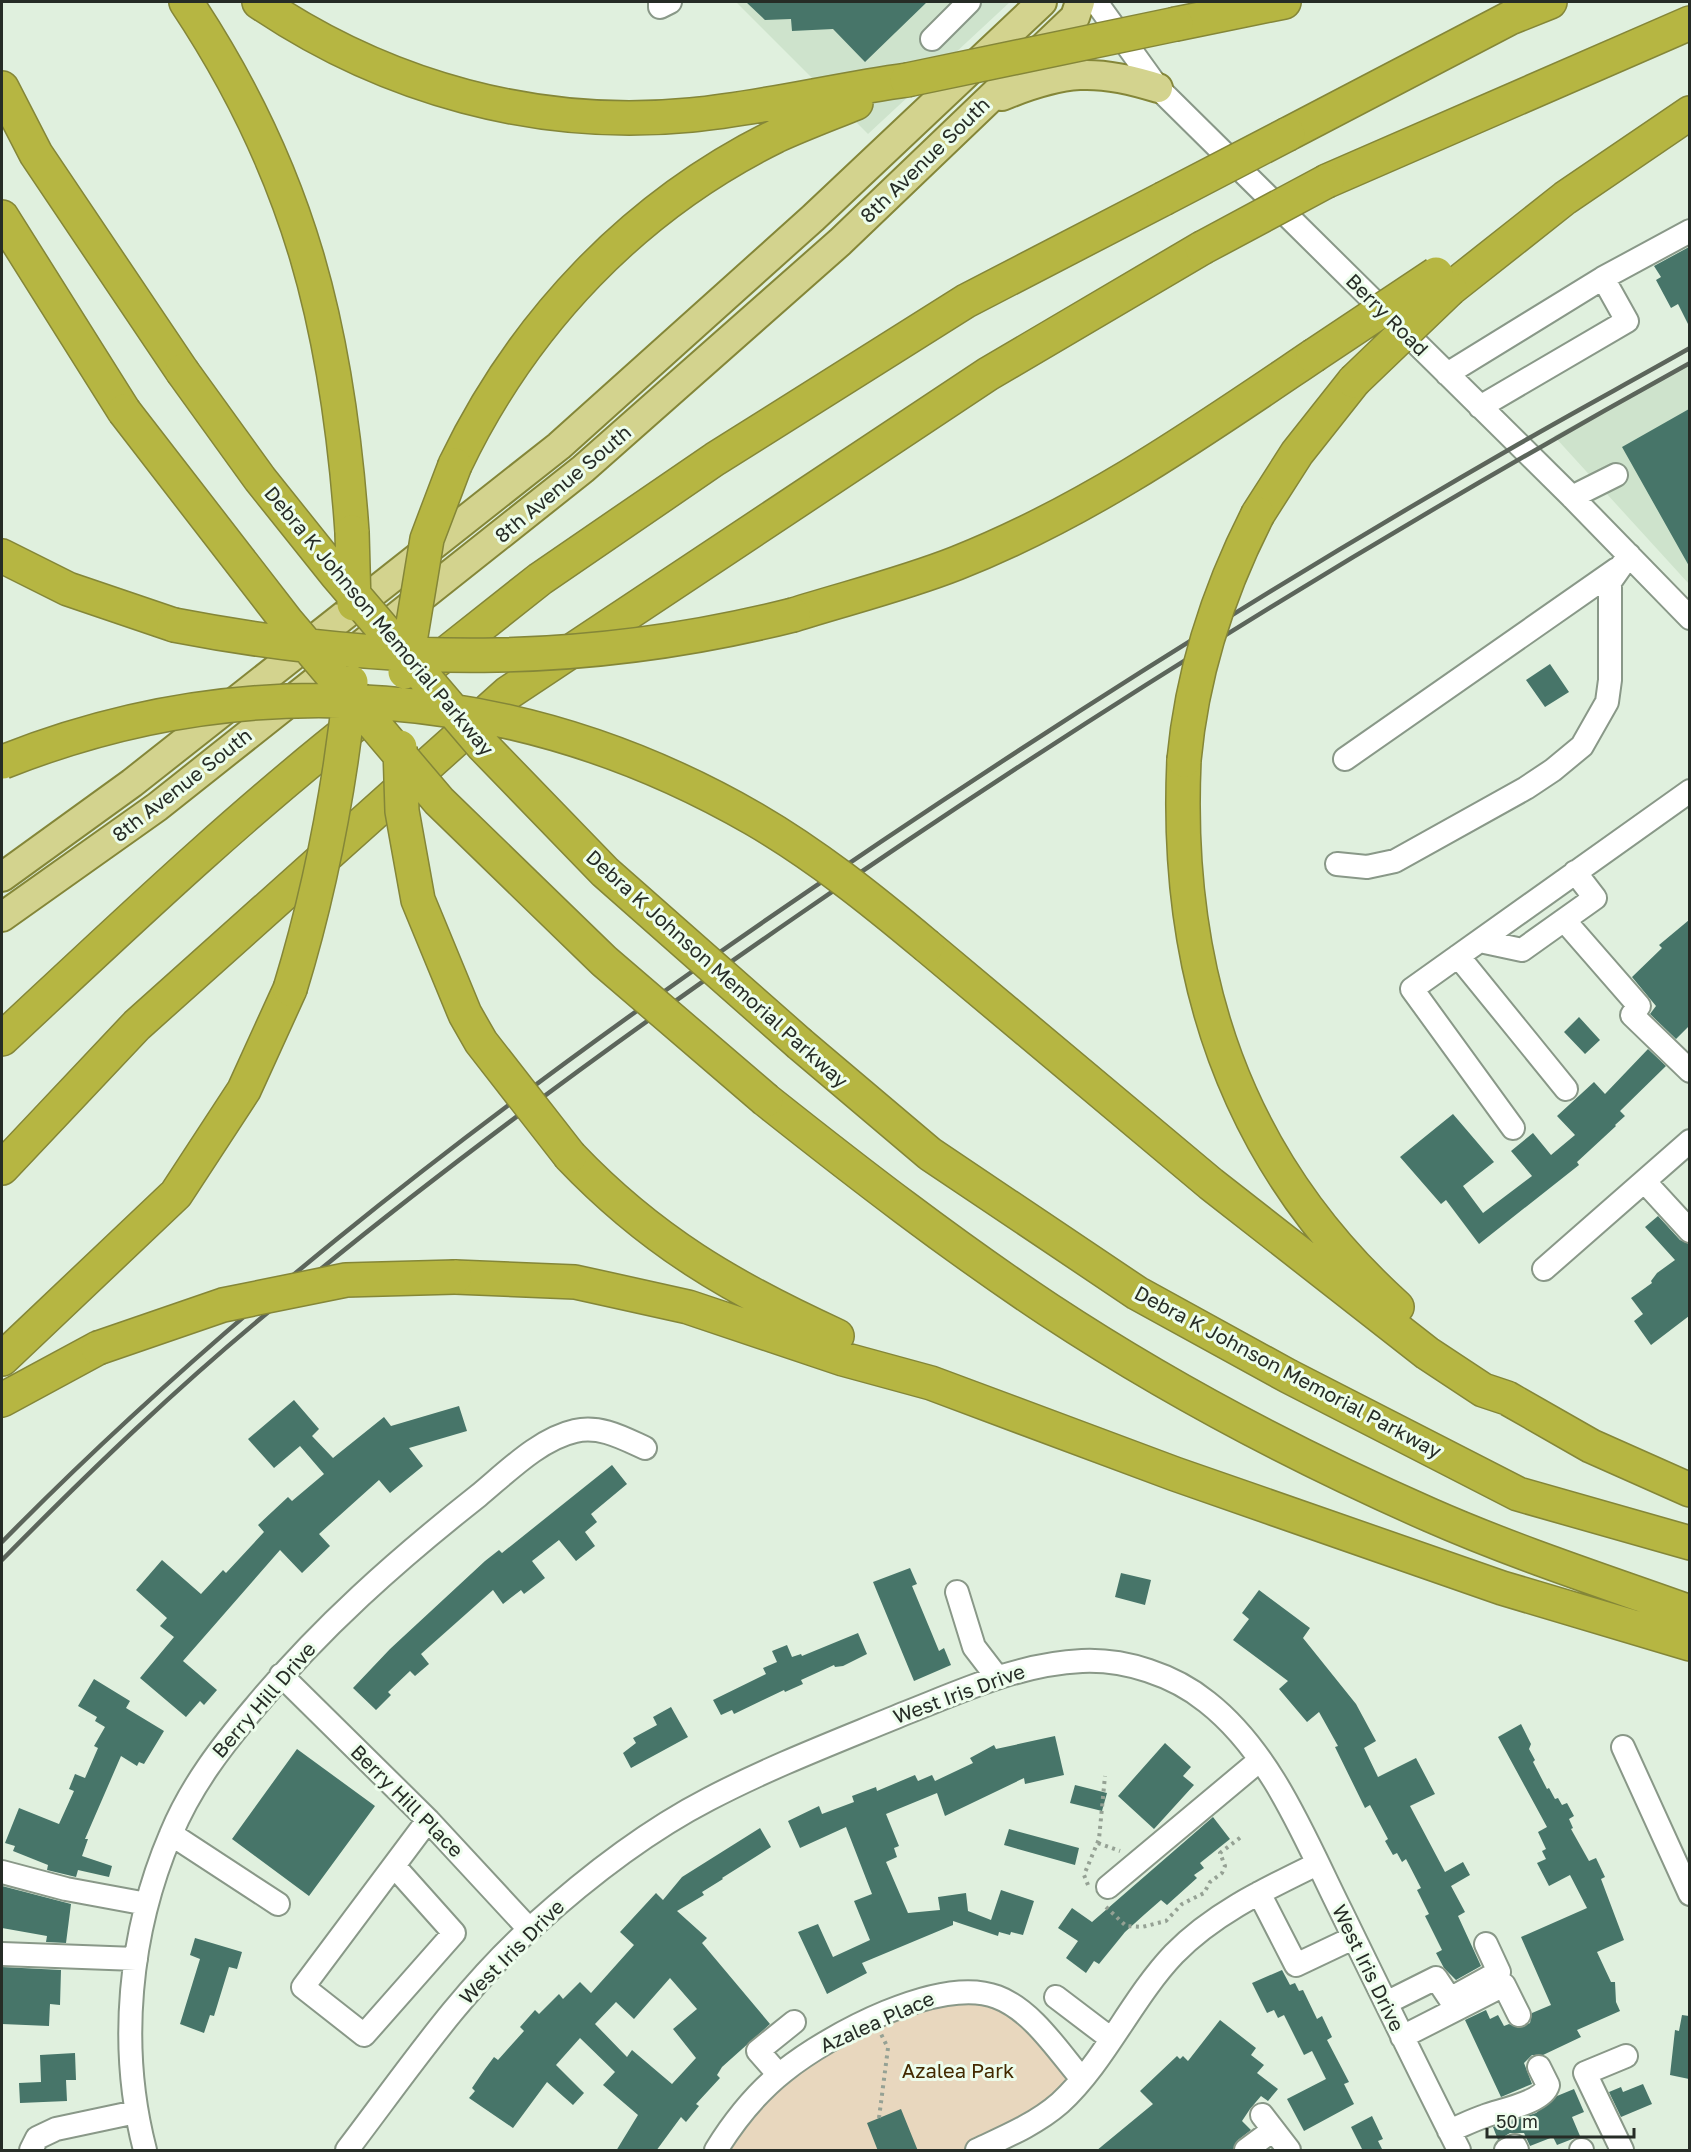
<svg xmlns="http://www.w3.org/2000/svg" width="1691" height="2152" viewBox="0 0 1691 2152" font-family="'Golos Text',sans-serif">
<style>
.built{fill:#cee3cc}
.green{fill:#e8d7be}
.building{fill:#477569;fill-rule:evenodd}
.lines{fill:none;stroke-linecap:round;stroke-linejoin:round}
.minor-casing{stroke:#899888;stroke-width:26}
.major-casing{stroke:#848638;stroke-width:32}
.highway-casing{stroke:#848638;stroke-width:36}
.path{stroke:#95a194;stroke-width:4;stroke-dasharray:3 4.5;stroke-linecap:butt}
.minor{stroke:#fff;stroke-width:22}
.major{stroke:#d3d38e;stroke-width:28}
.highway{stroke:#b6b642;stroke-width:33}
.rail{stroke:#5c655b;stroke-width:4.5}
.highway-bridge-casing{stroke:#848638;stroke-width:36;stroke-linecap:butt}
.highway-bridge{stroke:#b6b642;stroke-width:33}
.labels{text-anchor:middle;stroke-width:6;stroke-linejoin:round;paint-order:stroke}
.street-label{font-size:20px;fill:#262c26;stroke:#edfdec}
.park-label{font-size:20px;fill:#432a00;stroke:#edfdec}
</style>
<rect width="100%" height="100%" fill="#e0f0de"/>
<path class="built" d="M 736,2 L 1010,2 L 868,134 Z
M 1689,362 L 1689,584 L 1554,436 Z"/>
<path class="green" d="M 987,1994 L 1082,2079 L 977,2150 L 716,2150 L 746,2108 L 889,2012 Z"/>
<path class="building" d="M 746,2 L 927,2 L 865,62 L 833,29 L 792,31 L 791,19 L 765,20 Z
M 1689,247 L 1689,326 L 1678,304 L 1671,308 L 1656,280 L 1661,277 L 1654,266 Z
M 1689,409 L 1689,566 L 1622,447 Z
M 1550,664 L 1569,692 L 1545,707 L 1526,680 Z
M 1689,920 L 1689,1026 L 1676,1039 L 1650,1014 L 1656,1006 L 1632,977 L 1662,948 L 1659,945 Z
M 1579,1017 L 1600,1040 L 1585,1054 L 1564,1032 Z
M 1648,1049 L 1666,1066 L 1620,1111 L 1625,1116 L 1615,1125 L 1616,1126 L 1577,1162 L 1579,1165 L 1479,1244 L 1446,1200 L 1441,1204 L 1400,1157 L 1453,1114 L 1494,1162 L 1463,1186 L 1483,1213 L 1532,1176 L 1511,1151 L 1533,1133 L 1551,1155 L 1575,1135 L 1557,1116 L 1594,1082 L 1605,1094 Z
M 1658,1216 L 1680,1240 L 1689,1244 L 1689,1316 L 1651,1345 L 1634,1321 L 1643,1314 L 1631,1298 L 1652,1283 L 1651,1281 L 1657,1273 L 1675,1260 L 1645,1227 Z
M 294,1400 L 319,1429 L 312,1436 L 333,1458 L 384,1417 L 391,1426 L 459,1406 L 467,1431 L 409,1448 L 423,1466 L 390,1493 L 379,1480 L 319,1534 L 330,1546 L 302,1573 L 280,1550 L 183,1661 L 217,1690 L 204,1705 L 200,1701 L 186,1717 L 140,1678 L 174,1637 L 160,1626 L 167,1618 L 136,1590 L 162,1560 L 201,1594 L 223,1570 L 226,1573 L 264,1532 L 258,1525 L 288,1497 L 292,1501 L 324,1474 L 300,1446 L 274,1468 L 248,1439 Z
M 612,1465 L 627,1484 L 591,1514 L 597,1522 L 585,1532 L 595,1546 L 576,1561 L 559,1540 L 532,1561 L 545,1578 L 524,1594 L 521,1590 L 503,1604 L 493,1590 L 421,1654 L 429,1664 L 415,1676 L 410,1671 L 388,1692 L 391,1695 L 376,1710 L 353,1688 L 390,1649 L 485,1561 L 499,1550 L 502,1553 Z
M 910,1568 L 917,1584 L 912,1586 L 932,1634 L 939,1651 L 944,1648 L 951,1665 L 914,1681 L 873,1582 Z
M 1121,1573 L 1151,1580 L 1145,1605 L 1115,1597 Z
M 1259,1590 L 1310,1628 L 1303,1638 L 1356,1704 L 1376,1741 L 1364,1748 L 1378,1777 L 1416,1758 L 1435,1794 L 1410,1806 L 1445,1872 L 1463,1862 L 1470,1875 L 1451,1886 L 1465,1912 L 1458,1916 L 1481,1966 L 1456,1980 L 1444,1968 L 1436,1953 L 1442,1950 L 1425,1916 L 1429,1914 L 1417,1890 L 1421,1888 L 1406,1859 L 1402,1862 L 1397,1853 L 1393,1855 L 1385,1841 L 1388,1839 L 1370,1805 L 1365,1808 L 1335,1747 L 1338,1746 L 1319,1712 L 1307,1722 L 1279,1689 L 1288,1681 L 1233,1640 L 1249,1619 L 1242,1613 Z
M 858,1633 L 867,1654 L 843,1666 L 835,1667 L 834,1665 L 801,1680 L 803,1684 L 785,1692 L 784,1690 L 734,1714 L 732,1710 L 721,1715 L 713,1700 L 766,1674 L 763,1668 L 777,1662 L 772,1651 L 787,1645 L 792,1657 L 801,1654 L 802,1656 Z
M 94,1679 L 130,1701 L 126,1708 L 164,1731 L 144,1764 L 139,1762 L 137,1766 L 121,1756 L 85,1839 L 88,1839 L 82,1856 L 112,1866 L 109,1877 L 78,1870 L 76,1877 L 47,1870 L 48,1865 L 13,1851 L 15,1846 L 5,1843 L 19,1808 L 59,1824 L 74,1791 L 69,1789 L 75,1774 L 85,1778 L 98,1748 L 94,1746 L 105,1727 L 95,1721 L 97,1717 L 78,1706 Z
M 671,1707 L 688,1737 L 631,1768 L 623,1753 L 636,1743 L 633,1738 L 657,1725 L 653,1717 Z
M 1521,1724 L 1531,1744 L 1529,1749 L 1535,1760 L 1533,1762 L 1547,1789 L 1549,1788 L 1555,1799 L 1558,1798 L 1562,1805 L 1567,1803 L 1574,1816 L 1569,1819 L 1573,1828 L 1571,1829 L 1589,1861 L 1596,1858 L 1605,1877 L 1601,1879 L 1624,1940 L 1597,1952 L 1611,1982 L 1615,1982 L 1616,2002 L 1620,2011 L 1577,2030 L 1581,2037 L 1543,2055 L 1532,2055 L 1524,2063 L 1532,2084 L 1501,2097 L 1465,2020 L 1486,2010 L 1490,2019 L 1498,2015 L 1504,2026 L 1509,2024 L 1519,2028 L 1530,2023 L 1532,2013 L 1551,2005 L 1521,1937 L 1587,1908 L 1570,1875 L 1549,1886 L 1537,1863 L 1546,1859 L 1542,1851 L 1546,1849 L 1538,1832 L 1547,1827 L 1498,1737 Z
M 1055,1736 L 1064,1775 L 1025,1784 L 1024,1778 L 945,1816 L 937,1793 L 886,1814 L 899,1846 L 894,1848 L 897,1857 L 886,1862 L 908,1913 L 940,1910 L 938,1897 L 966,1893 L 968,1911 L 991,1920 L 1001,1890 L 1034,1901 L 1023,1935 L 1011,1932 L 1010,1935 L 999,1932 L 998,1936 L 953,1921 L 953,1925 L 862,1963 L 867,1973 L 827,1994 L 798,1932 L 818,1924 L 833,1957 L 870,1940 L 854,1901 L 872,1894 L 846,1827 L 800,1848 L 788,1821 L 819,1806 L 822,1814 L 854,1802 L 852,1796 L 876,1787 L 877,1791 L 915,1775 L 918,1781 L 932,1775 L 935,1781 L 973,1763 L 970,1758 L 994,1745 L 996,1749 Z
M 1165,1743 L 1191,1767 L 1183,1776 L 1194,1785 L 1154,1829 L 1118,1796 Z
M 297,1749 L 375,1806 L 309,1896 L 232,1839 Z
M 1075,1785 L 1107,1793 L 1102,1811 L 1070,1803 Z
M 1213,1817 L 1230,1839 L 1200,1863 L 1204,1868 L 1194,1875 L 1197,1878 L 1167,1905 L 1161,1900 L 1145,1914 L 1125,1932 L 1099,1964 L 1094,1961 L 1086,1973 L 1066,1958 L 1078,1941 L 1058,1928 L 1072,1908 L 1092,1922 Z
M 760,1828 L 771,1847 L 722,1878 L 723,1879 L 702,1892 L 704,1895 L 677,1911 L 707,1938 L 702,1943 L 770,2024 L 722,2067 L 717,2075 L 720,2078 L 696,2104 L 699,2106 L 686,2122 L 681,2117 L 656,2151 L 616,2151 L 638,2115 L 603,2085 L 615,2072 L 580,2038 L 556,2065 L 584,2093 L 573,2105 L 547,2082 L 513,2128 L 469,2098 L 475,2091 L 472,2088 L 485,2069 L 494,2057 L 498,2060 L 524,2031 L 520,2027 L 535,2010 L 539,2014 L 559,1994 L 563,1999 L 580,1982 L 591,1993 L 634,1945 L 620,1932 L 656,1893 L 663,1900 L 682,1877 ZM 670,1978 L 697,2009 L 673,2029 L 696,2058 L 672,2084 L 632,2050 L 627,2057 L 595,2024 L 616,2002 L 634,2019 Z
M 1009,1829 L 1079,1848 L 1075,1865 L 1004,1845 Z
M 2,1886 L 71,1904 L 66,1943 L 46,1942 L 47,1936 L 2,1928 Z
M 195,1938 L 242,1952 L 237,1969 L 229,1967 L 214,2016 L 210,2015 L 204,2033 L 180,2024 L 200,1959 L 190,1955 Z
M 2,1967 L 61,1970 L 60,2005 L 50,2004 L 49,2026 L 2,2024 Z
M 1282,1970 L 1290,1985 L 1295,1983 L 1299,1991 L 1303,1990 L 1317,2019 L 1322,2016 L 1332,2037 L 1327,2040 L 1349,2082 L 1344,2084 L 1354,2104 L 1304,2131 L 1287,2099 L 1326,2079 L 1312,2051 L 1304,2055 L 1284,2015 L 1278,2018 L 1274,2010 L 1267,2013 L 1252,1983 Z
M 1682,2015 L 1689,2016 L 1689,2079 L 1670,2075 L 1675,2030 L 1679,2031 Z
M 1220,2020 L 1256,2048 L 1251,2055 L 1264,2065 L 1257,2073 L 1278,2089 L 1268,2101 L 1261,2096 L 1250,2109 L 1242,2121 L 1251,2130 L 1238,2140 L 1233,2151 L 1096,2151 L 1153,2104 L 1140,2091 L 1177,2056 L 1180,2059 L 1183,2056 L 1188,2061 Z
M 75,2053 L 76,2080 L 66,2080 L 67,2101 L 20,2103 L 19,2083 L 41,2082 L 40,2055 Z
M 1643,2084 L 1652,2104 L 1621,2117 L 1609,2092 L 1621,2087 L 1623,2092 Z
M 1574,2089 L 1584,2112 L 1572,2117 L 1580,2136 L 1557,2145 L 1553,2137 L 1530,2146 L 1524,2133 L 1510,2133 L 1498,2140 L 1493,2127 L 1536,2113 L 1557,2096 Z
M 901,2109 L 918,2151 L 878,2151 L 867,2123 Z
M 1372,2116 L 1383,2139 L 1378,2141 L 1383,2151 L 1363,2151 L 1351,2127 Z"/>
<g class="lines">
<g class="minor-casing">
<path id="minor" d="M 660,2 L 660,7 L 670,2
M 1096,2 L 1158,88 L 1572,497 L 1690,618
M 932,39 L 969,2
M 1603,278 L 1690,231
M 1447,374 L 1603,278 L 1627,321 L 1480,407
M 1572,497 L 1616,475
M 1345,759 L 1617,569
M 1337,864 L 1367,867 L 1395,861 L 1526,788 L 1553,770 L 1582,746 L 1607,702 L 1610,680 L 1610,582 L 1629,555
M 1564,920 L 1639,1006 L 1632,1015 L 1690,1071
M 1480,941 L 1522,950 L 1595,898 L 1575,872
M 1458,956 L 1566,1089
M 1513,1128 L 1412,989 L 1690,791
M 1645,1182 L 1690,1231
M 1544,1269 L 1690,1141
M 957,1592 L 974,1647 L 997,1677
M 281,1675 L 428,1820 L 529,1929
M 1623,1747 L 1690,1894
M 171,1834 L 278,1904
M 395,1867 L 454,1933 L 364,2035 L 303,1987 L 428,1820
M 2,1872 L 66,1889 L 147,1904
M 1108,1887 L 1260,1760
M 1259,1893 L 1296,1965 L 1353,1938
M 2,1954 L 136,1959
M 1056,1997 L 1110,2038
M 1386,2003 L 1436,1978 L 1450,1999 L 1499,1972 L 1486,1944
M 1402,2037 L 1504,1985 L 1519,2015
M 779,2075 L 758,2051 L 794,2022
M 1262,2115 L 1289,2150
M 1449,2131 C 1461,2126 1473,2120 1485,2116 C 1500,2110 1543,2103 1548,2085 L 1539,2067
M 31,2150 L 37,2138 L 56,2129 L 136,2112
M 145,2150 C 118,2047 129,1932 171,1834 C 191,1786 221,1747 254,1708 C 320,1628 397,1560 478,1496 C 506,1473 539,1439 575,1431 C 600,1425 623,1438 645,1448
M 347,2150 C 405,2074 460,1992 532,1927 C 585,1879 645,1832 709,1799 C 772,1766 838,1741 903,1714 C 962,1691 1018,1664 1082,1661 C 1125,1659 1174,1675 1207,1702 C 1272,1753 1305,1839 1341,1911 C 1380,1991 1419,2071 1459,2150
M 716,2150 C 734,2121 756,2093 784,2071 C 829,2035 940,1975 997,1997 C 1032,2010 1058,2051 1082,2079
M 977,2150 C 1005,2137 1036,2124 1060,2103 C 1104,2063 1132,1998 1174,1954 C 1214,1913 1266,1889 1317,1864
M 1246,2150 L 1273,2130
M 1506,2150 L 1515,2146 L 1517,2150
M 1581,2150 L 1582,2150
M 1622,2150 L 1585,2073 L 1626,2056"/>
</g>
<g class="major-casing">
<path id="major" d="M 1002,96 C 1063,71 1095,68 1158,88
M 2,877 L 132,783 L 559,446 L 813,218 L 1042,2
M 2,917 L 157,807 L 583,469 L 840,242 L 1075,17 L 1080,2"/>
</g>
<g class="highway-casing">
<path id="highway" d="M 186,2 C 300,173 338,330 352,532
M 259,2 C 386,88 538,130 691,115 C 764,108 834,90 907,80
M 1176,24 L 1284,2
M 2,88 L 36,154 L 182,371
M 1288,134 L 1510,18 L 1550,2
M 1327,181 L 1690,23
M 2,217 L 124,411
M 1450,289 L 1565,198 L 1690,113
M 455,465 C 523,323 634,206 776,136 C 802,124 829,114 856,103
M 1258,514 L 1297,453 L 1354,381
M 2,556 L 68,589 L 174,625
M 793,615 C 847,598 904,584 957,563 C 1086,512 1199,433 1313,356
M 430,666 L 540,579 L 715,459 L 966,301 L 1163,199
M 1184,760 C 1174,974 1235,1161 1397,1307
M 927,946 L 1211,1184 L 1427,1353 L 1483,1390 L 1507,1398 L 1591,1446 L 1690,1490
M 2,1039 C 119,930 235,819 361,720
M 800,1044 L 930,1154 L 1137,1293 L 1288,1376 L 1518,1494 L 1690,1543
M 766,1100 C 858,1173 951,1245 1049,1310 C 1169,1389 1298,1457 1430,1515 C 1514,1552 1603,1581 1690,1612
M 570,1156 C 651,1241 732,1288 837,1336
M 2,1168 L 137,1025 L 508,693 L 988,374 L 1202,248
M 455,1277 L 575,1282 L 688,1307 L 843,1359 L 931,1383 L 1175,1474 L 1502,1588 L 1690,1644
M 2,1359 L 176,1194 L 244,1090 L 290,989
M 2,1400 L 98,1348"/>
</g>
<path class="path" d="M 1098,1843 L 1120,1851
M 1088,1885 L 1084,1875 L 1099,1839 L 1105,1776
M 1106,1907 L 1126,1926 L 1142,1927 L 1166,1921 L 1182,1904 L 1204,1893 L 1210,1882 L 1222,1873 L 1225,1866 L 1220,1853 L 1241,1837
M 879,2118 L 888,2048 L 881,2034"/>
<use href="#minor" class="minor"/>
<use href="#major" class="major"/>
<use href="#highway" class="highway"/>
<path class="rail" d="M 2,1542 C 214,1326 453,1140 700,966 C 964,781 1237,606 1517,445 C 1574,412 1632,381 1690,348
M 2,1560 C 90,1471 180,1384 277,1305 C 443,1167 617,1040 794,918 C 1083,718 1382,533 1690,363"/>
<g class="highway-bridge-casing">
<path id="highway-bridge" d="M 907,80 L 1176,24
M 1163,199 L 1288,134
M 1202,248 L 1327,181
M 1313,356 L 1436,274
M 182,371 L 260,479 L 336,574 L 483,746 L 605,872 L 800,1044
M 1354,381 L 1450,289
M 124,411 L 288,623 L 439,801 L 604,961 L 766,1100
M 352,532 L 354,604
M 174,625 C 386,666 582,668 793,615
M 405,672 L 427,539 L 455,465
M 400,747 L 402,811 L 418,900 L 465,1014 L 481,1042 L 570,1156
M 1184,760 C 1192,673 1218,592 1258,514
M 3,762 C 252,663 522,685 754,819 C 816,855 872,900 927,946
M 290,989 C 321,888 340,787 351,682
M 98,1348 L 223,1305 L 346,1280 L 455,1277"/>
</g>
<use href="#highway-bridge" class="highway-bridge"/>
</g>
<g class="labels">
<g class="street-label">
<text transform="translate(925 160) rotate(-44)" y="7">8th Avenue South</text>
<text transform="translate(1387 315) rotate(45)" y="7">Berry Road</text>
<text transform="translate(563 484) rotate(-40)" y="7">8th Avenue South</text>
<text transform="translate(379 621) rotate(50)" y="7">Debra K Johnson Memorial Parkway</text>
<text transform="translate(182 785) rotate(-38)" y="7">8th Avenue South</text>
<text transform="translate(717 969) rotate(42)" y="7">Debra K Johnson Memorial Parkway</text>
<text transform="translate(1288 1372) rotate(28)" y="7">Debra K Johnson Memorial Parkway</text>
<text transform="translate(959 1694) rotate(-20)" y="7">West Iris Drive</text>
<text transform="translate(264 1700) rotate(-49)" y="7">Berry Hill Drive</text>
<text transform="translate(407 1801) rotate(45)" y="7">Berry Hill Place</text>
<text transform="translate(512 1952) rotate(-45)" y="7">West Iris Drive</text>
<text transform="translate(1368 1968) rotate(64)" y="7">West Iris Drive</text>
<text transform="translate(877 2022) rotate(-24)" y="7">Azalea Place</text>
</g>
<g class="park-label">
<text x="958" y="2078">Azalea Park</text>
</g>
</g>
<rect width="1691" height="2152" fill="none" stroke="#262c26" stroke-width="6"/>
<path d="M1487 2128v9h147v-9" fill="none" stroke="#262c26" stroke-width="3"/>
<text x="1496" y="2128" font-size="18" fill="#262c26" stroke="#edfdec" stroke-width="4.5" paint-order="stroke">50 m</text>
</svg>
